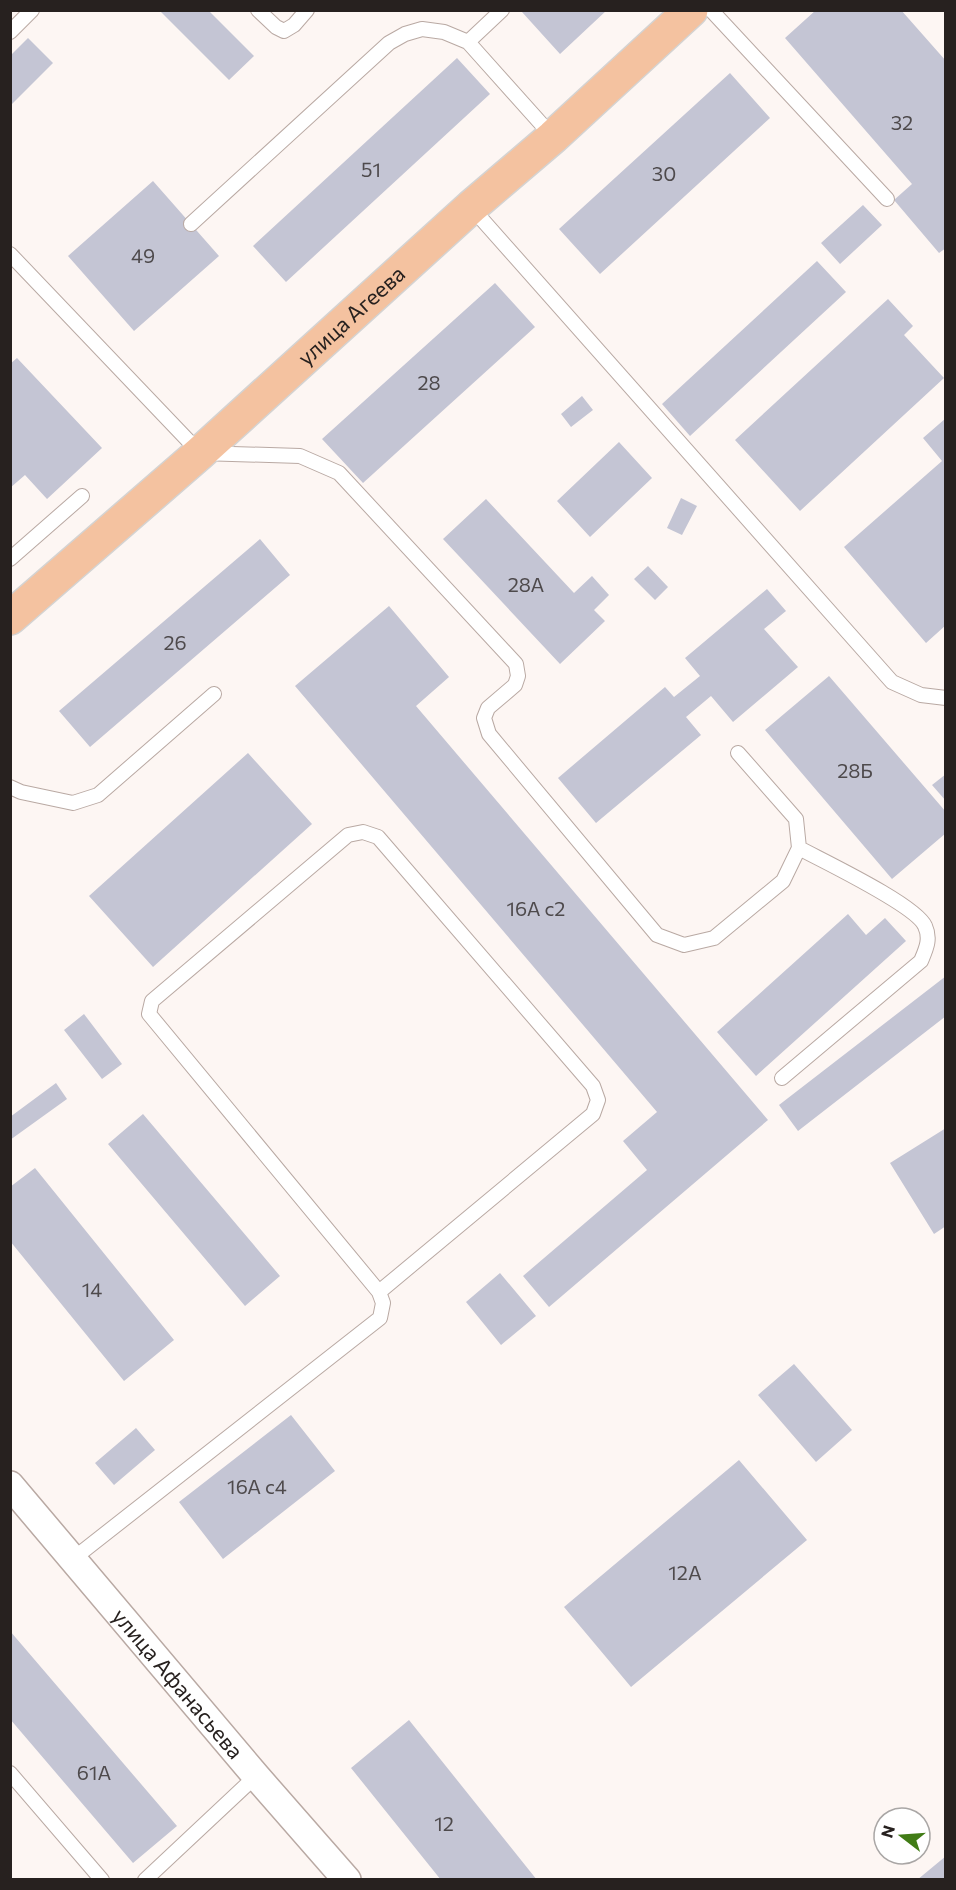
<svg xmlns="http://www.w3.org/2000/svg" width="956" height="1890" viewBox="0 0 956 1890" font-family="Commissioner,sans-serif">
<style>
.building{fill:#c4c5d4}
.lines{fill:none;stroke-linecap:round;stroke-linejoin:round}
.service-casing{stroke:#b9a9a3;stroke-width:16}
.minor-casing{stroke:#b9a9a3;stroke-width:30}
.trunk-casing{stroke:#d4d3d2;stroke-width:36}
.service{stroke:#fff;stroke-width:14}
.minor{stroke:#fff;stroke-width:27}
.trunk{stroke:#f4c2a0;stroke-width:33}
.labels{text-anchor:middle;stroke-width:4.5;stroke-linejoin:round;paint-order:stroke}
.number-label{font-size:20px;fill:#4e4a4c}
.street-label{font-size:22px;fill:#27211f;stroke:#fff}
</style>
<rect width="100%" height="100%" fill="#fdf6f3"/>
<path class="building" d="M 159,10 L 208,10 L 254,56 L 229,80 Z
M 524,10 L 607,10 L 560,54 L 522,12 Z
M 816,10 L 901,10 L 946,61 L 946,248 L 939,253 L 894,200 L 912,184 L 785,38 Z
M 28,38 L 53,63 L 10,106 L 10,56 Z
M 457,58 L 490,94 L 286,282 L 253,246 Z
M 730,73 L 770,118 L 600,274 L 559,229 Z
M 153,181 L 219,256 L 134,331 L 68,256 Z
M 863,205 L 882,225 L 840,264 L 821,243 Z
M 817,261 L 846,292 L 690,436 L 662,404 Z
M 495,283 L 535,327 L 363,483 L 322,439 Z
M 888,299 L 913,326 L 904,335 L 944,378 L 800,511 L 735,440 Z
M 17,358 L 102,448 L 47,499 L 25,475 L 10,488 L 10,364 Z
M 582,396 L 593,410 L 571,427 L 561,414 Z
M 946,418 L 946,625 L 926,643 L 844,547 L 942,461 L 923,438 Z
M 619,442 L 652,478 L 590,537 L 557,501 Z
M 681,498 L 697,506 L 682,535 L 667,528 Z
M 486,499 L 574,593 L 592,576 L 609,595 L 594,610 L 605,621 L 560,664 L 443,539 Z
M 260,539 L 290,575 L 90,747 L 59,711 Z
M 648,566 L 668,587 L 655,600 L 634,579 Z
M 767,589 L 786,611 L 764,629 L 798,667 L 733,722 L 711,696 L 686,717 L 701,735 L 596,823 L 558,778 L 665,687 L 674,697 L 700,676 L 685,658 Z
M 389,606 L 449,677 L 416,706 L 768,1120 L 549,1307 L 523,1276 L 647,1170 L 623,1141 L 657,1112 L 295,686 Z
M 829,676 L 946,812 L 946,833 L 892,879 L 765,730 Z
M 248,753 L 312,824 L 153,967 L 89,896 Z
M 946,774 L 946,801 L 932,785 Z
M 848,914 L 866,935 L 885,918 L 906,941 L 756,1076 L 717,1032 Z
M 946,976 L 946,1016 L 798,1131 L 779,1105 Z
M 84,1014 L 122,1064 L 102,1079 L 64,1030 Z
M 56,1083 L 67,1099 L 10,1140 L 10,1117 Z
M 143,1114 L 280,1276 L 245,1306 L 108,1144 Z
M 946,1128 L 946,1226 L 934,1234 L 890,1163 Z
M 35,1168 L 174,1340 L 124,1381 L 10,1241 L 10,1187 Z
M 500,1273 L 536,1316 L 501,1345 L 466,1302 Z
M 794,1364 L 852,1430 L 816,1462 L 758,1395 Z
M 291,1415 L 335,1471 L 223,1559 L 179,1502 Z
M 136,1428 L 155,1450 L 114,1485 L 95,1463 Z
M 739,1460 L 807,1540 L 631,1687 L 564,1607 Z
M 10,1631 L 177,1826 L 133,1863 L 10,1719 Z
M 409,1720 L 537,1880 L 441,1880 L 351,1768 Z
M 946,1856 L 946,1880 L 917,1880 Z"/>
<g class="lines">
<g class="service-casing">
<path id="service" d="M 258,10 L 276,27 L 284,31 L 294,25 L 307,10
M 711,10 L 887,199
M 10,32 L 32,10
M 468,42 L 502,10
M 471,207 L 892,682 L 921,695 L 946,698
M 191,224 L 389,43 L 405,34 L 422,29 L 444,32 L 468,42 L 553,137
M 10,254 L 200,453 L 300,456 L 339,473 L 516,664 L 518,676 L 515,685 L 488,708 L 484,718 L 489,734 L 657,935 L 684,945 L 714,938 L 783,881 L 799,848 L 796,819 L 738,753
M 10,559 L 82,496
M 10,787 L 21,792 L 73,803 L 98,795 L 214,694
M 782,1078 L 921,961 C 926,949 931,939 925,926 C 916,905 823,861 799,848
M 73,1559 L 380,1318 L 383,1303 L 379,1292 L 149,1014 L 152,1001 L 348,835 L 363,832 L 378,837 L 593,1086 L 598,1100 L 593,1114 L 379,1292
M 10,1773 L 102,1880
M 145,1880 L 256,1776"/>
</g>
<g class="minor-casing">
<g id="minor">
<path id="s1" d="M 10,1485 L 256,1776 L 347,1880"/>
</g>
</g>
<g class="trunk-casing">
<g id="trunk">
<path id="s2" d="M 10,618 L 200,453 L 471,207 L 553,137 L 691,10"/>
</g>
</g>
<use href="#service" class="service"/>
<use href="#minor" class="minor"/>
<use href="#trunk" class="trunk"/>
</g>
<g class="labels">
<g class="number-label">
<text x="902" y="130">32</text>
<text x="371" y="177">51</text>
<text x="664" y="181">30</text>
<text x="143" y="263">49</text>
<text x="429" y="390">28</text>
<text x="526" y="592">28А</text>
<text x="175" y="650">26</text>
<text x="855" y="778">28Б</text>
<text x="536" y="916">16А с2</text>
<text x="92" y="1297">14</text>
<text x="257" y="1494">16А с4</text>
<text x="685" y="1580">12А</text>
<text x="94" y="1780">61А</text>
<text x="444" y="1831">12</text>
</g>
<g class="street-label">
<text dy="8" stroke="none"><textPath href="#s2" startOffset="456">улица Агеева</textPath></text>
<text dy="8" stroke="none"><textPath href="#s1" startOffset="260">улица Афанасьева</textPath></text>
</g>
</g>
<rect width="956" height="1890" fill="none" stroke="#27211f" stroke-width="24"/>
<g transform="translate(902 1836) rotate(287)"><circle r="28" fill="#ffffff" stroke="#a9a6a5" stroke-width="1.5"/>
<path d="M0-4.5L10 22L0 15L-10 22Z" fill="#417c16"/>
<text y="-9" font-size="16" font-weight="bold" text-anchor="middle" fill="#27211f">N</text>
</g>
</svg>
